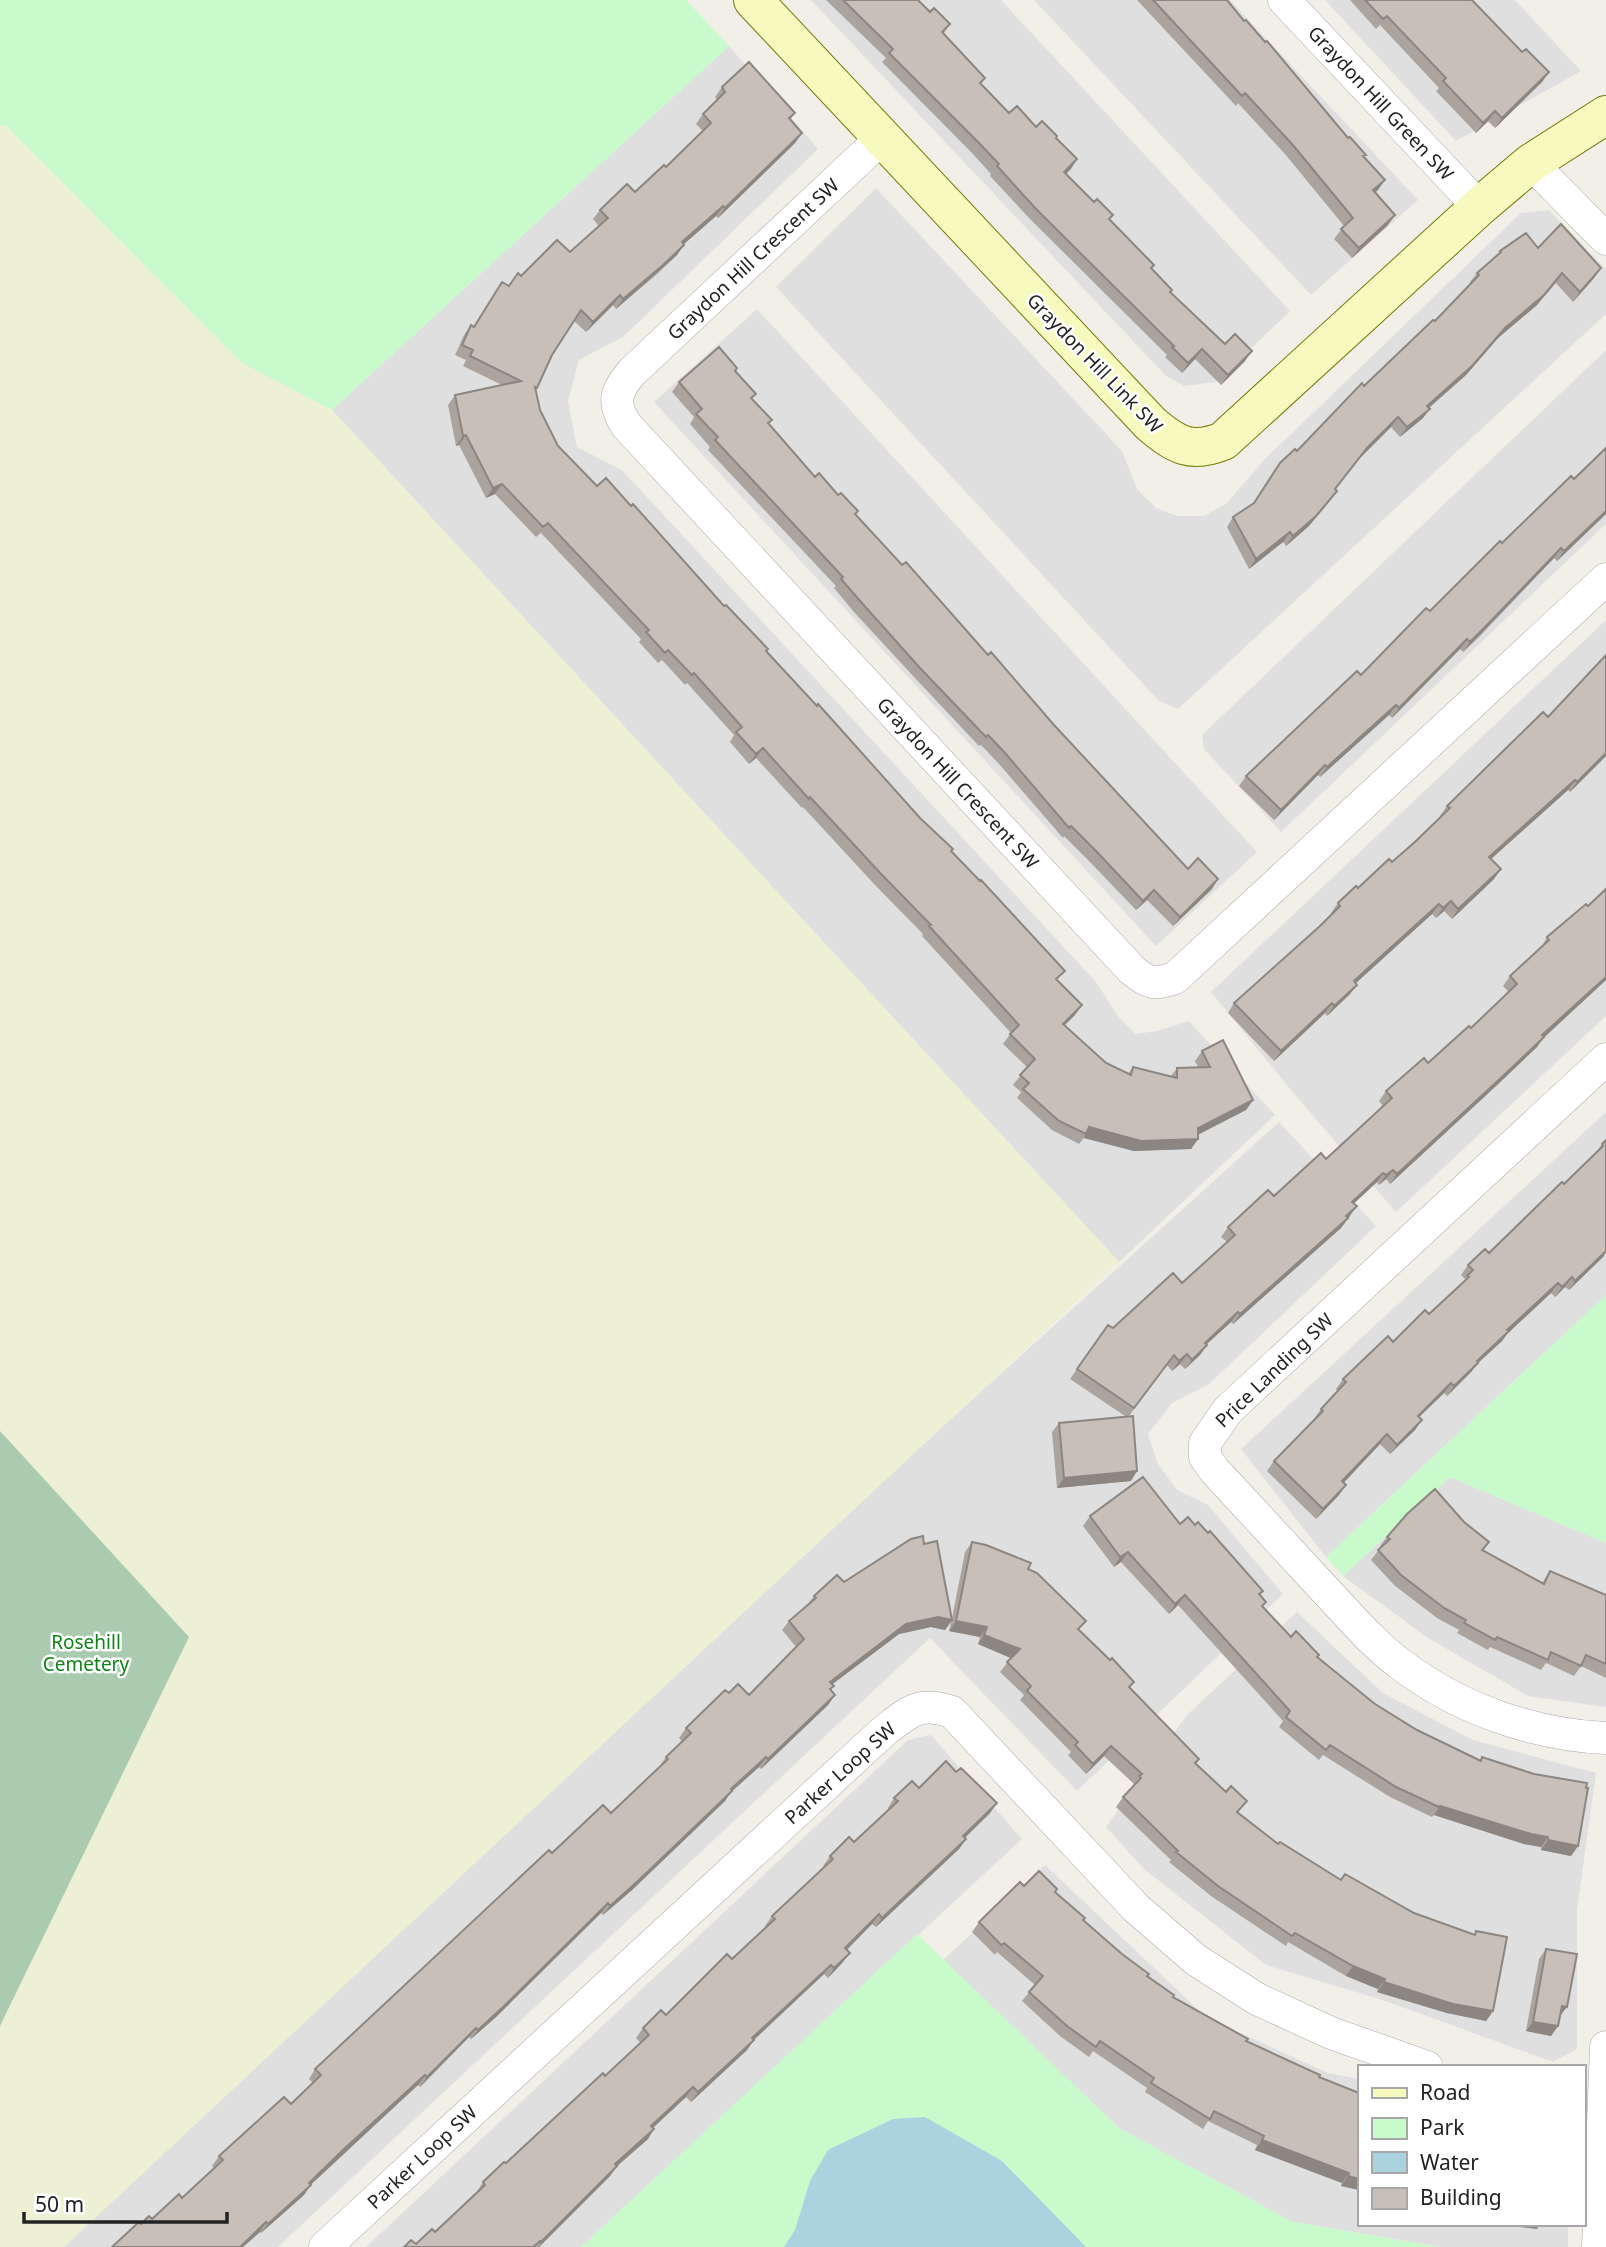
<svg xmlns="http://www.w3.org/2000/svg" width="1606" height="2247" viewBox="0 0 1606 2247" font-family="'Noto Sans',sans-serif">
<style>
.residential{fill:#e0dfdf}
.farmland{fill:#eef0d5}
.cemetery{fill:#aacbaf}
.park{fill:#c8facc}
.water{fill:#aad3df}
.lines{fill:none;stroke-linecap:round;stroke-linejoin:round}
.street-casing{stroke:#a9a9a9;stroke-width:33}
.secondary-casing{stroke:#707d05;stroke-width:40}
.street{stroke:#fff;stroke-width:32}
.secondary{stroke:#f7fabf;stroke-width:38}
.wall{fill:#aba49e}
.shaded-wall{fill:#8b8681}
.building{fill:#c7bfb8;stroke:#8b8681;stroke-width:2}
.labels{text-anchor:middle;stroke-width:5;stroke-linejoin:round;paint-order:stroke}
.street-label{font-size:19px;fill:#222;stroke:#fff}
.park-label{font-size:19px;fill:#0c8416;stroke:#fff}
</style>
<rect width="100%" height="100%" fill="#f2efe9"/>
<path class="residential" d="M 811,0 L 1001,0 L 1290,311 L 1216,382 L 1184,386 L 1166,376 Z
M 1034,0 L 1230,0 L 1418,200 L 1311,295 Z
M 1325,0 L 1515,0 L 1581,71 L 1456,141 Z
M 729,46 L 818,149 L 623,337 L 579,360 L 568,401 L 577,447 L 622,470 L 1096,982 L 1118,1016 L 1135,1034 L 1157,1031 L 1189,1021 L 1275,1115 L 1119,1262 L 332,410 Z
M 876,188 L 1122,451 L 1137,489 L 1156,508 L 1178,516 L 1204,516 L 1226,504 L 1265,459 L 1521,213 L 1549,210 L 1606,269 L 1606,314 L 1178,709 L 1159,701 L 776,287 Z
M 757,309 L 1257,852 L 1156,946 L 654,402 Z
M 1606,350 L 1606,524 L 1281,832 L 1204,749 L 1202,735 Z
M 1606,620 L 1606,1016 L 1396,1212 L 1296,1096 L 1211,992 Z
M 1606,1112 L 1606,1295 L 1326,1557 L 1241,1449 Z
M 1279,1122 L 1376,1226 L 1208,1385 L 1172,1403 L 1148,1434 L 1158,1464 L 1177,1490 L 1208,1505 L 1283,1594 L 1077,1791 L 930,1638 L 278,2247 L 63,2247 L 931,1437 Z
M 1450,1477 L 1606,1543 L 1606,1707 L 1528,1696 L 1428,1638 L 1343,1576 Z
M 1297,1612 L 1383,1693 L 1473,1740 L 1596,1773 L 1577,1910 L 1577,2049 L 1553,2062 L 1383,2000 L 1266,1965 L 1144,1869 L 1106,1827 L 1187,1715 Z
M 931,1735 L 1022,1839 L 581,2247 L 366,2247 L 908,1740 Z
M 1045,1865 L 1206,2017 L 1328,2073 L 1359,2079 L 1359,2224 L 1568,2224 L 1568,2247 L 1440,2247 L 1293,2222 L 1120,2129 L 943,1960 Z"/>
<path class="farmland" d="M 5,125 L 242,363 L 332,410 L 1119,1262 L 64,2247 L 0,2247 L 0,2026 L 189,1637 L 0,1431 L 0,126 Z"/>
<path class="cemetery" d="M 0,1431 L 189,1637 L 0,2026 Z"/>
<path class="park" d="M 0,0 L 686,0 L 729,46 L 332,410 L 242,363 L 5,125 L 0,126 Z
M 1606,1295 L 1606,1543 L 1450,1477 L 1343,1576 L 1326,1557 Z
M 917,1934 L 1120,2129 L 1293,2222 L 1440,2247 L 581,2247 Z"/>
<path class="water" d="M 925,2117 L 1002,2161 L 1086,2247 L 784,2247 L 795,2230 L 810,2181 L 828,2150 L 893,2119 Z"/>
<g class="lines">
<g class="street-casing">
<path id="street" d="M 1284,0 L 1479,207
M 882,138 L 632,372 C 615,392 612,402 626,425 L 1132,970 C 1149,984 1154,985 1175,978 L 1606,579
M 1531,163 L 1606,239
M 1606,1059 L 1228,1410 L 1205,1443 L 1205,1457 L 1215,1471 C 1252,1511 1290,1552 1327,1592 C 1350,1616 1372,1643 1399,1663 C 1457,1708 1533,1735 1606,1738
M 325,2247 L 884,1731 C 910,1711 919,1701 952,1712 L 1136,1908 L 1196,1960 L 1257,1999 L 1331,2033 L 1427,2067
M 1598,2247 L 1606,2047"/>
</g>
<g class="secondary-casing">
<path id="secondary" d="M 753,0 L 1151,424 C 1176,445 1191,454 1223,441 L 1479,207 L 1531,163 L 1606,115"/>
</g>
<use href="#street" class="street"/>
<use href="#secondary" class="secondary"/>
</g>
<path class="wall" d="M 826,0 L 918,0 L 930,12 L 950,24 L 944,33 L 981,84 L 1009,113 L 1056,138 L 1077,159 L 1066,174 L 1110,220 L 1171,292 L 1225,344 L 1245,361 L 1221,385 L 1195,359 L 1182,373 L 1165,357 L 1167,355 L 1030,219 L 990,176 L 991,174 L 972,153 L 882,62 L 886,58 Z
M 1137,0 L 1227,0 L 1364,157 L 1378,190 L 1375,192 L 1388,225 L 1352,258 L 1334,239 L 1344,226 L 1285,154 L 1238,103 L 1236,106 Z
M 1350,0 L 1472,0 L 1522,52 L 1549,72 L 1542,82 L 1495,128 L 1488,121 L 1476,133 L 1436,91 L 1439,88 L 1380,25 L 1376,29 Z
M 722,87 L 795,113 L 790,120 L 802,133 L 795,143 L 718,218 L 716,216 L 684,244 L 677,255 L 656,275 L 616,309 L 613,305 L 586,332 L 574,321 L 552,355 L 536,390 L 540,410 L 558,446 L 597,486 L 631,506 L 767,651 L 951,852 L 1057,981 L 1075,1015 L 1064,1025 L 1106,1063 L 1128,1074 L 1133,1067 L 1171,1076 L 1177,1068 L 1198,1067 L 1195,1061 L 1202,1051 L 1253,1100 L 1246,1110 L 1198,1135 L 1198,1139 L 1191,1149 L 1134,1151 L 1084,1138 L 1079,1144 L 1052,1130 L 1017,1098 L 1021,1092 L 1013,1085 L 1027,1067 L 1003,1044 L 1011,1033 L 922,936 L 923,934 L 875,885 L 803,807 L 802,808 L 756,758 L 749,764 L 730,742 L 734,735 L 687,683 L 685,685 L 662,660 L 658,663 L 639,642 L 641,639 L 541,533 L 536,537 L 495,494 L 486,498 L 459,445 L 456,446 L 448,405 L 455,395 L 502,385 L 463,366 L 466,360 L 455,355 L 464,335 L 471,325 L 474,327 L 502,282 L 509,286 L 518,273 L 521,276 L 570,252 L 599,226 L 593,219 L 600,210 L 635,192 L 666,167 L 703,131 L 696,124 L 703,114 L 717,100 L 715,97 Z
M 1538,248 L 1601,268 L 1594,278 L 1573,302 L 1556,283 L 1537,305 L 1498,338 L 1466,375 L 1429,407 L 1423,418 L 1400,437 L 1391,427 L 1360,458 L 1335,489 L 1337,491 L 1330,501 L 1309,526 L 1286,546 L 1283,542 L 1249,569 L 1227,527 L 1233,517 L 1253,503 L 1297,451 L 1364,386 L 1435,321 L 1471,283 L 1470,282 L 1477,273 L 1496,257 L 1500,251 Z
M 737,368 L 735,371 L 756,394 L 752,399 L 772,420 L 769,424 L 815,477 L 858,511 L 855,515 L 1054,725 L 1188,869 L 1212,889 L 1173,926 L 1147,900 L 1136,910 L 1090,862 L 1064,836 L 1063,838 L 999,764 L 981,745 L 979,746 L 914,677 L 854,612 L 834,588 L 836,586 L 708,450 L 710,447 L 690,424 L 694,417 L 672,392 L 679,382 Z
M 1606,514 L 1557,561 L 1554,558 L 1479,637 L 1463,652 L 1460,649 L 1392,718 L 1389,715 L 1320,777 L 1318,775 L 1274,820 L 1239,786 L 1246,776 L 1361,675 L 1502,543 Z
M 1548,717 L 1606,756 L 1570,792 L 1568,790 L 1491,859 L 1494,879 L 1452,919 L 1444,911 L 1436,918 L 1432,914 L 1356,983 L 1350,994 L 1327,1016 L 1325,1013 L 1274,1061 L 1228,1013 L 1234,1003 L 1320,926 L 1332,914 L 1331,913 L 1338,903 L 1392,862 L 1441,816 L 1440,816 L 1447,806 Z
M 1606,889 L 1606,980 L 1544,1037 L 1537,1047 L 1496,1086 L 1390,1184 L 1386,1179 L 1379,1185 L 1377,1182 L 1354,1203 L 1350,1216 L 1341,1228 L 1233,1324 L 1231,1322 L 1207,1344 L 1200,1355 L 1185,1369 L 1180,1364 L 1172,1371 L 1167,1365 L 1129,1416 L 1131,1481 L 1057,1488 L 1052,1432 L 1059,1423 L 1125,1416 L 1070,1379 L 1108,1325 L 1113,1328 L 1182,1283 L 1227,1242 L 1221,1237 L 1228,1227 L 1326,1159 L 1383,1106 L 1379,1101 L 1386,1091 L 1428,1063 L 1471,1028 L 1509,992 L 1503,986 L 1510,976 L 1541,948 L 1547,937 L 1588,906 Z
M 1606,1140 L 1604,1256 L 1569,1290 L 1565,1287 L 1555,1297 L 1551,1293 L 1507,1334 L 1502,1341 L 1478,1363 L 1471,1372 L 1447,1396 L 1444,1393 L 1419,1417 L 1415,1430 L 1390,1454 L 1380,1444 L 1344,1482 L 1339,1495 L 1316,1519 L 1267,1471 L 1274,1461 L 1315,1419 L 1314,1419 L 1321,1409 L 1338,1391 L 1336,1389 L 1343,1379 L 1429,1314 L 1461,1285 L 1465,1279 L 1461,1275 L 1468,1265 L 1489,1253 L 1564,1184 L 1595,1154 L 1602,1144 Z
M 1090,1516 L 1180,1524 L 1263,1591 L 1260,1595 L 1263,1607 L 1291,1637 L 1319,1655 L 1318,1657 L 1375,1704 L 1417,1730 L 1479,1761 L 1482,1757 L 1578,1846 L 1571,1856 L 1541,1850 L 1541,1847 L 1524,1844 L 1434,1815 L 1432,1817 L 1390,1797 L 1323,1755 L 1319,1760 L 1279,1727 L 1283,1721 L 1178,1605 L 1169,1614 L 1121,1562 L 1114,1567 L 1083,1526 Z
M 1464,1522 L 1489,1542 L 1483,1551 L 1542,1583 L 1550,1571 L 1606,1595 L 1606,1678 L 1581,1666 L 1574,1676 L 1546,1663 L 1541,1670 L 1490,1647 L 1488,1650 L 1457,1633 L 1459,1630 L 1437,1618 L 1394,1585 L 1371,1560 L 1381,1547 L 1380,1546 L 1387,1537 Z
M 972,1542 L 1028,1569 L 1086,1621 L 1079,1630 L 1130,1688 L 1199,1759 L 1196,1764 L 1238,1813 L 1278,1844 L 1340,1880 L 1345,1874 L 1414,1913 L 1474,1935 L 1476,1931 L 1493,2011 L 1486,2021 L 1447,2013 L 1377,1992 L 1378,1989 L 1346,1976 L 1288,1942 L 1286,1946 L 1211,1896 L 1169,1862 L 1171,1860 L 1116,1807 L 1123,1797 L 1133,1787 L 1134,1784 L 1104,1756 L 1086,1774 L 1068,1755 L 1071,1752 L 1020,1700 L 1024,1695 L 1000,1672 L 1011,1658 L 978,1644 L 980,1637 L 949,1631 L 951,1622 L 945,1630 L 931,1627 L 899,1634 L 833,1684 L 834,1686 L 831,1690 L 835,1695 L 828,1705 L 761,1769 L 759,1767 L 730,1793 L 725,1801 L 632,1890 L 603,1915 L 601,1913 L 496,2017 L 471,2039 L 469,2037 L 420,2087 L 418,2085 L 336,2160 L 310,2185 L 304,2195 L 261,2233 L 260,2232 L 243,2247 L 112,2247 L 141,2224 L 152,2219 L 182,2198 L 214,2168 L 212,2166 L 219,2156 L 291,2104 L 313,2083 L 309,2079 L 315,2069 L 552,1853 L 611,1813 L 659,1767 L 666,1757 L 682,1741 L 679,1738 L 686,1728 L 729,1693 L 749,1695 L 796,1647 L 782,1630 L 789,1621 L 807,1605 L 814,1596 L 924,1544 L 952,1618 L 965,1552 Z
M 919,1788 L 990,1813 L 965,1838 L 966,1839 L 959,1849 L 876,1927 L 872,1924 L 847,1950 L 850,1953 L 843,1962 L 828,1978 L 824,1974 L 754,2040 L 747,2050 L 691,2102 L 686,2097 L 653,2128 L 648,2139 L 617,2166 L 610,2176 L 539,2247 L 404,2247 L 416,2244 L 435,2232 L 476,2193 L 483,2182 L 605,2076 L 641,2043 L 636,2038 L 643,2028 L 666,2015 L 732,1959 L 766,1927 L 765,1926 L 772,1916 L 824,1867 L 823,1866 L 830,1856 L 854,1842 L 889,1809 L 888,1808 L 894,1798 Z
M 1024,1886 L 1055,1892 L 1083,1920 L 1147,1976 L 1173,1997 L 1246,2041 L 1319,2077 L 1359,2093 L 1359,2190 L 1341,2186 L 1342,2183 L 1255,2150 L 1257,2145 L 1208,2121 L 1203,2129 L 1145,2092 L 1147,2088 L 1093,2051 L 1089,2057 L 1060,2036 L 1022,2001 L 1035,1985 L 997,1952 L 995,1955 L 972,1932 L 979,1922 Z
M 1546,1949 L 1560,2016 L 1558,2026 L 1551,2036 L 1526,2031 L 1539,1959 Z"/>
<path class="shaded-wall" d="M 1549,72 L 1542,82 L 1495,128 L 1502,118 Z
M 1495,111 L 1488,121 L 1476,133 L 1483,123 Z
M 802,133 L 795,143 L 718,218 L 725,208 Z
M 1077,159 L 1071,169 L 1058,182 L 1064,172 Z
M 1385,180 L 1378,190 L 1367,200 L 1373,190 Z
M 723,206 L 716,216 L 675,252 L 682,242 Z
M 1395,215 L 1388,225 L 1352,258 L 1359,248 Z
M 684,245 L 677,255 L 616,309 L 623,299 Z
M 1601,268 L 1594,278 L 1573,302 L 1580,292 Z
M 1562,273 L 1537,305 L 1498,338 L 1466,375 L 1421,415 L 1427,406 L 1505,328 Z
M 620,295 L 613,305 L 586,332 L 593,322 Z
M 1202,349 L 1195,359 L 1182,373 L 1188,363 Z
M 1252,351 L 1245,361 L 1221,385 L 1228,375 Z
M 1430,409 L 1423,418 L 1400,437 L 1407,427 Z
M 1398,417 L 1391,427 L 1360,458 L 1328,499 L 1367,448 Z
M 466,435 L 459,445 L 456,446 L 463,436 Z
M 502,484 L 495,494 L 486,498 L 493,488 Z
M 1337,491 L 1309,526 L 1286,546 L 1293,536 Z
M 1606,511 L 1606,514 L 1557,561 L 1564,551 Z
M 1290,532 L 1283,542 L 1249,569 L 1256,559 Z
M 1561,548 L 1554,558 L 1463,652 L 1470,642 Z
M 1467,639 L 1460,649 L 1392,718 L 1399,708 Z
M 1396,705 L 1389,715 L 1320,777 L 1327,767 Z
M 763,748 L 756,758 L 749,764 L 756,754 Z
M 1606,753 L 1606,756 L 1570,792 L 1577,782 Z
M 1325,765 L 1318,775 L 1274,820 L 1281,810 Z
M 1575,780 L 1568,790 L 1482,867 L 1489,857 Z
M 1501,869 L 1494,879 L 1452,919 L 1458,909 Z
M 1218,879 L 1212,889 L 1173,926 L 1180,917 Z
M 1154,890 L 1147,900 L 1136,910 L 1143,901 Z
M 1451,901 L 1444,911 L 1436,918 L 1443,908 Z
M 1439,904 L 1432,914 L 1347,991 L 1354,981 Z
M 1606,977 L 1606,980 L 1536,1045 L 1542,1035 Z
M 1357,985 L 1350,994 L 1327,1016 L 1334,1006 Z
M 1332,1003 L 1325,1013 L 1274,1061 L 1281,1051 Z
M 1082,1005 L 1075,1015 L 1056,1034 L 1063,1024 Z
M 1544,1037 L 1537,1047 L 1496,1086 L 1390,1184 L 1397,1174 Z
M 1253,1100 L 1246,1110 L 1191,1138 L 1198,1128 Z
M 1089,1127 L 1198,1139 L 1191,1149 L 1134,1151 L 1084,1138 Z
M 1393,1170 L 1386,1179 L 1379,1185 L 1386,1175 Z
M 1383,1173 L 1377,1182 L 1346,1211 L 1352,1202 Z
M 1357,1206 L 1341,1228 L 1233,1324 L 1240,1314 Z
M 1606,1251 L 1604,1256 L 1569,1290 L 1575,1281 Z
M 1572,1277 L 1565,1287 L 1555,1297 L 1562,1287 Z
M 1558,1283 L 1551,1293 L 1507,1334 L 1502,1341 L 1478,1363 L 1471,1372 L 1447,1396 L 1454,1386 L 1477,1361 L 1507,1330 Z
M 1238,1312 L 1231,1322 L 1198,1352 L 1205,1343 Z
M 1207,1345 L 1200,1355 L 1185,1369 L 1192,1360 Z
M 1187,1354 L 1180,1364 L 1172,1371 L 1179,1361 Z
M 1451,1383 L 1444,1393 L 1411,1425 L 1418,1416 Z
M 1422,1420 L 1415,1430 L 1390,1454 L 1397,1445 Z
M 1387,1434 L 1380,1444 L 1336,1491 L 1342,1481 Z
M 1137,1471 L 1131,1481 L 1057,1488 L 1064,1478 Z
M 1346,1485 L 1339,1495 L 1316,1519 L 1323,1509 Z
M 1128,1552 L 1121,1562 L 1114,1567 L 1120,1557 Z
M 1185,1595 L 1178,1605 L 1169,1614 L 1175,1604 Z
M 938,1617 L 952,1620 L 945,1630 L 931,1627 L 899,1634 L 823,1691 L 830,1682 L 906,1624 Z
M 956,1621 L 987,1627 L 980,1637 L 949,1631 Z
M 984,1635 L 1020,1649 L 1013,1659 L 978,1644 Z
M 835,1695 L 828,1705 L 761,1769 L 768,1759 Z
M 1111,1746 L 1104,1756 L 1086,1774 L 1093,1764 Z
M 766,1757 L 759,1767 L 730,1793 L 725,1801 L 632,1890 L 603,1915 L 610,1906 Z
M 997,1803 L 990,1813 L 956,1846 L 963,1836 Z
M 1440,1806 L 1548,1837 L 1541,1847 L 1524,1844 L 1434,1815 Z
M 966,1839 L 959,1849 L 876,1927 L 882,1918 Z
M 1548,1840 L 1578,1846 L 1571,1856 L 1541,1850 Z
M 608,1903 L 601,1913 L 496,2017 L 471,2039 L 478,2030 Z
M 879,1914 L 872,1924 L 838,1958 L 845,1948 Z
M 850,1953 L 843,1962 L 828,1978 L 834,1968 Z
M 831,1965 L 824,1974 L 745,2048 L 752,2038 Z
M 1353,1966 L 1385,1979 L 1378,1989 L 1346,1976 Z
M 1384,1982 L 1493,2011 L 1486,2021 L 1447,2013 L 1377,1992 Z
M 1562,2006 L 1567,2007 L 1560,2016 Z
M 1533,2022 L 1558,2026 L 1551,2036 L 1526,2031 Z
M 476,2028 L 469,2037 L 420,2087 L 427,2077 Z
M 754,2040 L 747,2050 L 691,2102 L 698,2092 Z
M 425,2075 L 418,2085 L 302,2193 L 309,2183 L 343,2150 Z
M 693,2087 L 686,2097 L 644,2136 L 651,2126 Z
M 654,2129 L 648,2139 L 617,2166 L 610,2176 L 539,2247 L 538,2247 L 615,2164 Z
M 1262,2140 L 1349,2173 L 1342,2183 L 1255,2150 Z
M 1348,2176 L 1359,2179 L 1359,2190 L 1341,2186 Z
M 311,2185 L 304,2195 L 261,2233 L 268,2224 Z
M 266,2222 L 260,2232 L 243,2247 L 240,2247 Z
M 1495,2224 L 1540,2224 L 1537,2229 Z"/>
<path class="building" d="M 843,0 L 918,0 L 930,12 L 934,8 L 950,24 L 942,32 L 985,78 L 980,83 L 1009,113 L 1017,106 L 1036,127 L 1042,121 L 1057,136 L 1056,138 L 1077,159 L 1064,172 L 1094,202 L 1097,199 L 1113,215 L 1109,219 L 1154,265 L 1151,268 L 1172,290 L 1170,292 L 1225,344 L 1235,334 L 1252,351 L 1228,375 L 1202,349 L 1188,363 L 1172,347 L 1174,346 L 1037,210 L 997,166 L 999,164 L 979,143 L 889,53 L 893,49 Z
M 1153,0 L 1227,0 L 1244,21 L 1246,20 L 1265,42 L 1267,41 L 1348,138 L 1350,137 L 1366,155 L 1363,156 L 1385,180 L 1373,190 L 1395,215 L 1359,248 L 1341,229 L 1353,218 L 1292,144 L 1245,93 L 1242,96 Z
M 1365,0 L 1472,0 L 1522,52 L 1526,49 L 1549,72 L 1502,118 L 1495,111 L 1483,123 L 1443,81 L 1446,78 L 1387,16 L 1383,19 Z
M 749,62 L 795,113 L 789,118 L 802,133 L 725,208 L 723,206 L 682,242 L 684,245 L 663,265 L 623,299 L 620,295 L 593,322 L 581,310 L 552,355 L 537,388 L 535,387 L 540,410 L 558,446 L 597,486 L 606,478 L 631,506 L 633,504 L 724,606 L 726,605 L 768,649 L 766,651 L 817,706 L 818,704 L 836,724 L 920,818 L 953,849 L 951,851 L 980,881 L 981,880 L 1065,971 L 1056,979 L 1082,1005 L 1063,1024 L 1106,1063 L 1131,1075 L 1133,1067 L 1177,1078 L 1177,1068 L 1210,1067 L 1202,1051 L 1223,1040 L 1253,1100 L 1198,1128 L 1198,1139 L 1141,1141 L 1089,1127 L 1086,1134 L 1059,1121 L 1023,1089 L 1029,1083 L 1020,1075 L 1035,1059 L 1010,1034 L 1019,1025 L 929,926 L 931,925 L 882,875 L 810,797 L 809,799 L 763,748 L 756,754 L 736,732 L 742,727 L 694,673 L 692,675 L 668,650 L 665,653 L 646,632 L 649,630 L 548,523 L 543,527 L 502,484 L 493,488 L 466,435 L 463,436 L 455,395 L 521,381 L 470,356 L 473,350 L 462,345 L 471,325 L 474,327 L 502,282 L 509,286 L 518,273 L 521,276 L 557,240 L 570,252 L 608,218 L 600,210 L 627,184 L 635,192 L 664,165 L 666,167 L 711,123 L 703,114 L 725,92 L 722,87 Z
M 1561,224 L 1601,268 L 1580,292 L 1562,273 L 1544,295 L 1505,328 L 1473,365 L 1427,406 L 1430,409 L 1407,427 L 1398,417 L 1367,448 L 1335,489 L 1337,491 L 1316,516 L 1293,536 L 1290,532 L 1256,559 L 1233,517 L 1254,503 L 1280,463 L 1295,449 L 1297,451 L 1362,383 L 1364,386 L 1433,320 L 1435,321 L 1479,275 L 1477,273 L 1501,252 L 1500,251 L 1526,233 L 1538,248 Z
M 719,347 L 737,368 L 735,371 L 756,394 L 751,398 L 772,420 L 768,423 L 815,477 L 819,473 L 838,495 L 841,493 L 858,511 L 855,514 L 902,565 L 906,562 L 988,655 L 991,652 L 1054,725 L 1188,869 L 1198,858 L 1218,879 L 1180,917 L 1154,890 L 1143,901 L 1097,852 L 1071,826 L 1069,828 L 1006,754 L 988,735 L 986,737 L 920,668 L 861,602 L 841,579 L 843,577 L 715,440 L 718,437 L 696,414 L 702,409 L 679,382 Z
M 1606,448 L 1606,511 L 1564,551 L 1561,548 L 1485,627 L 1470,642 L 1467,639 L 1399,708 L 1396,705 L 1327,767 L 1325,765 L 1281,810 L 1246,776 L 1357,671 L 1361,675 L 1426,608 L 1430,611 L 1500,541 L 1502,543 L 1571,476 L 1574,479 Z
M 1606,655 L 1606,753 L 1577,782 L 1575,780 L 1489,857 L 1501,869 L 1458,909 L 1451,901 L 1443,908 L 1439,904 L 1354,981 L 1357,985 L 1334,1006 L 1332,1003 L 1281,1051 L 1234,1003 L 1320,926 L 1340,906 L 1338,903 L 1356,886 L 1358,888 L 1389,859 L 1392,862 L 1415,842 L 1450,808 L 1447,806 L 1543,712 L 1548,717 Z
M 1606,889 L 1606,977 L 1542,1035 L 1544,1037 L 1503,1076 L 1397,1174 L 1393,1170 L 1386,1175 L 1383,1173 L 1352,1202 L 1357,1206 L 1346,1216 L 1348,1218 L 1240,1314 L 1238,1312 L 1205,1343 L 1207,1345 L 1192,1360 L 1187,1354 L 1179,1361 L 1174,1355 L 1134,1408 L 1077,1369 L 1108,1325 L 1113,1328 L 1173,1273 L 1182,1283 L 1235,1235 L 1228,1227 L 1268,1190 L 1274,1196 L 1321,1153 L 1326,1159 L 1392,1098 L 1386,1091 L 1424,1058 L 1428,1063 L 1469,1026 L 1471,1028 L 1517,984 L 1510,976 L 1549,940 L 1547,937 L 1586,904 L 1588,906 Z
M 1606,1140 L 1606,1251 L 1575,1281 L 1572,1277 L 1562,1287 L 1558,1283 L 1507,1330 L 1509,1331 L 1477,1361 L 1478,1363 L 1454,1386 L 1451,1383 L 1418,1416 L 1422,1420 L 1397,1445 L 1387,1434 L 1342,1481 L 1346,1485 L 1323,1509 L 1274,1461 L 1323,1411 L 1321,1409 L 1346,1382 L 1343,1379 L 1388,1336 L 1393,1342 L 1425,1310 L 1429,1314 L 1469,1277 L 1467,1276 L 1473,1270 L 1468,1265 L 1485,1249 L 1489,1253 L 1562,1182 L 1564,1184 L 1603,1146 L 1602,1144 Z
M 1133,1416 L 1137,1471 L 1064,1478 L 1059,1423 Z
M 1143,1477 L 1180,1524 L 1188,1517 L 1195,1525 L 1198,1522 L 1208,1533 L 1210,1531 L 1263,1591 L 1259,1594 L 1266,1602 L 1262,1606 L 1291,1637 L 1296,1631 L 1319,1655 L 1317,1657 L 1375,1704 L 1417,1730 L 1481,1761 L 1482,1757 L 1534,1774 L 1587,1783 L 1586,1788 L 1588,1788 L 1578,1846 L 1548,1840 L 1548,1837 L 1531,1834 L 1440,1806 L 1439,1807 L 1396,1787 L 1330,1745 L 1326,1750 L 1286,1717 L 1290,1711 L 1185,1595 L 1175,1604 L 1128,1552 L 1120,1557 L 1090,1516 Z
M 1435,1489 L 1464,1522 L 1489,1542 L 1482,1550 L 1544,1584 L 1550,1571 L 1606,1595 L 1606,1664 L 1586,1655 L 1581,1666 L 1551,1652 L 1548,1660 L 1497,1637 L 1495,1640 L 1464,1623 L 1466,1620 L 1444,1608 L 1401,1575 L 1378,1550 L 1390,1539 L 1387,1537 L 1407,1514 Z
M 923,1536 L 924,1544 L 937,1541 L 952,1620 L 938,1617 L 906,1624 L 830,1682 L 834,1686 L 830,1689 L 835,1695 L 768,1759 L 766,1757 L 731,1789 L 732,1791 L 639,1880 L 610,1906 L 608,1903 L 503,2007 L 478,2030 L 476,2028 L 427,2077 L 425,2075 L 343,2150 L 309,2183 L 311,2185 L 268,2224 L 266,2222 L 240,2247 L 112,2247 L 139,2222 L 141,2224 L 149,2216 L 152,2219 L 179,2194 L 182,2198 L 223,2160 L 219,2156 L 284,2097 L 291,2104 L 321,2075 L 315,2069 L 549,1850 L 552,1853 L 603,1805 L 611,1813 L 668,1759 L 666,1757 L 691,1733 L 686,1728 L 725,1690 L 729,1693 L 738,1684 L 749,1695 L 804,1639 L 789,1621 L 816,1598 L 814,1596 L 837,1575 L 844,1582 L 911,1539 Z
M 972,1542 L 986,1545 L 1031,1563 L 1028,1569 L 1037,1573 L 1086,1621 L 1078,1629 L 1110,1660 L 1112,1658 L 1134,1682 L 1129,1687 L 1199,1759 L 1195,1763 L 1226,1792 L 1231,1786 L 1247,1801 L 1237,1812 L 1278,1844 L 1280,1842 L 1341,1880 L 1345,1874 L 1414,1913 L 1475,1935 L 1476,1931 L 1507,1937 L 1493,2011 L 1453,2004 L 1384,1982 L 1385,1979 L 1353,1966 L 1295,1933 L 1292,1936 L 1218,1886 L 1176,1852 L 1178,1851 L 1123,1797 L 1141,1778 L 1139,1776 L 1142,1774 L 1111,1746 L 1093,1764 L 1075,1745 L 1078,1742 L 1027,1691 L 1031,1686 L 1007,1662 L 1020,1649 L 984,1635 L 987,1627 L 956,1621 Z
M 946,1761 L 956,1772 L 961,1768 L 997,1803 L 963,1836 L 966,1839 L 882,1918 L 879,1914 L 845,1948 L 850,1953 L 834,1968 L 831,1965 L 752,2038 L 754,2040 L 698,2092 L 693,2087 L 651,2126 L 654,2129 L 615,2164 L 617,2166 L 541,2242 L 540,2241 L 533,2247 L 404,2247 L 411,2240 L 416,2244 L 432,2229 L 435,2232 L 485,2185 L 483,2182 L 504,2162 L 506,2163 L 603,2073 L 605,2076 L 649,2035 L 643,2028 L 661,2010 L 666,2015 L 727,1954 L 732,1959 L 775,1919 L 772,1916 L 833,1859 L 830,1856 L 849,1837 L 854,1842 L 898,1801 L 894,1798 L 912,1781 L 919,1788 Z
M 1039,1871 L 1057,1889 L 1055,1892 L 1085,1918 L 1083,1920 L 1122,1954 L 1149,1974 L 1147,1976 L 1174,1995 L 1173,1997 L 1248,2039 L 1246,2041 L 1320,2075 L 1319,2077 L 1359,2093 L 1359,2179 L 1348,2176 L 1349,2173 L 1262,2140 L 1264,2136 L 1214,2111 L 1210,2119 L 1151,2083 L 1154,2078 L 1100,2041 L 1096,2047 L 1067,2026 L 1029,1992 L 1043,1976 L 1004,1943 L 1001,1945 L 979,1922 L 1020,1882 L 1024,1886 Z
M 1546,1949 L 1577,1954 L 1567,2007 L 1562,2006 L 1558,2026 L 1533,2022 Z"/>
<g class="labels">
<g class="street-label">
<text transform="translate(1381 103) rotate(47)" y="7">Graydon Hill Green SW</text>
<text transform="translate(753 259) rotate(-43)" y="7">Graydon Hill Crescent SW</text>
<text transform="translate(1095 363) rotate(46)" y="7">Graydon Hill Link SW</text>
<text transform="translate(958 783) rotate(47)" y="7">Graydon Hill Crescent SW</text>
<text transform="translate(1274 1370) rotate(-44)" y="7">Price Landing SW</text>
<text transform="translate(840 1773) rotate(-42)" y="7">Parker Loop SW</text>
<text transform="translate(422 2157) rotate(-43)" y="7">Parker Loop SW</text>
</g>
<g class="park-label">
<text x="86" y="1649">Rosehill<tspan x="86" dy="22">Cemetery</tspan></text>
</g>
</g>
<rect x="1358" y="2065" width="228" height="161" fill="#ffffff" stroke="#a7a7a7" stroke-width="2"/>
<rect x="1372" y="2088" width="35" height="10" fill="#f7fabf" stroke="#a7a7a7" stroke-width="2"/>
<text x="1420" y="2100" font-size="21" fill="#222222">Road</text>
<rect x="1372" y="2118" width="35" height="21" fill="#c8facc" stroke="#a7a7a7" stroke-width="2"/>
<text x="1420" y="2135" font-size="21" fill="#222222">Park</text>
<rect x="1372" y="2152" width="35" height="21" fill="#aad3df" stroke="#a7a7a7" stroke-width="2"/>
<text x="1420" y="2170" font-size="21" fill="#222222">Water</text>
<rect x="1372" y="2188" width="35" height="21" fill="#c7bfb8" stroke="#a7a7a7" stroke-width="2"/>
<text x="1420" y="2205" font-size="21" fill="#222222">Building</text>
<path d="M24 2212v10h203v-10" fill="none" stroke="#222222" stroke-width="3.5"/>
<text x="35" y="2212" font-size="21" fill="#222222" stroke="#ffffff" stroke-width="5" paint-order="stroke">50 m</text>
</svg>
